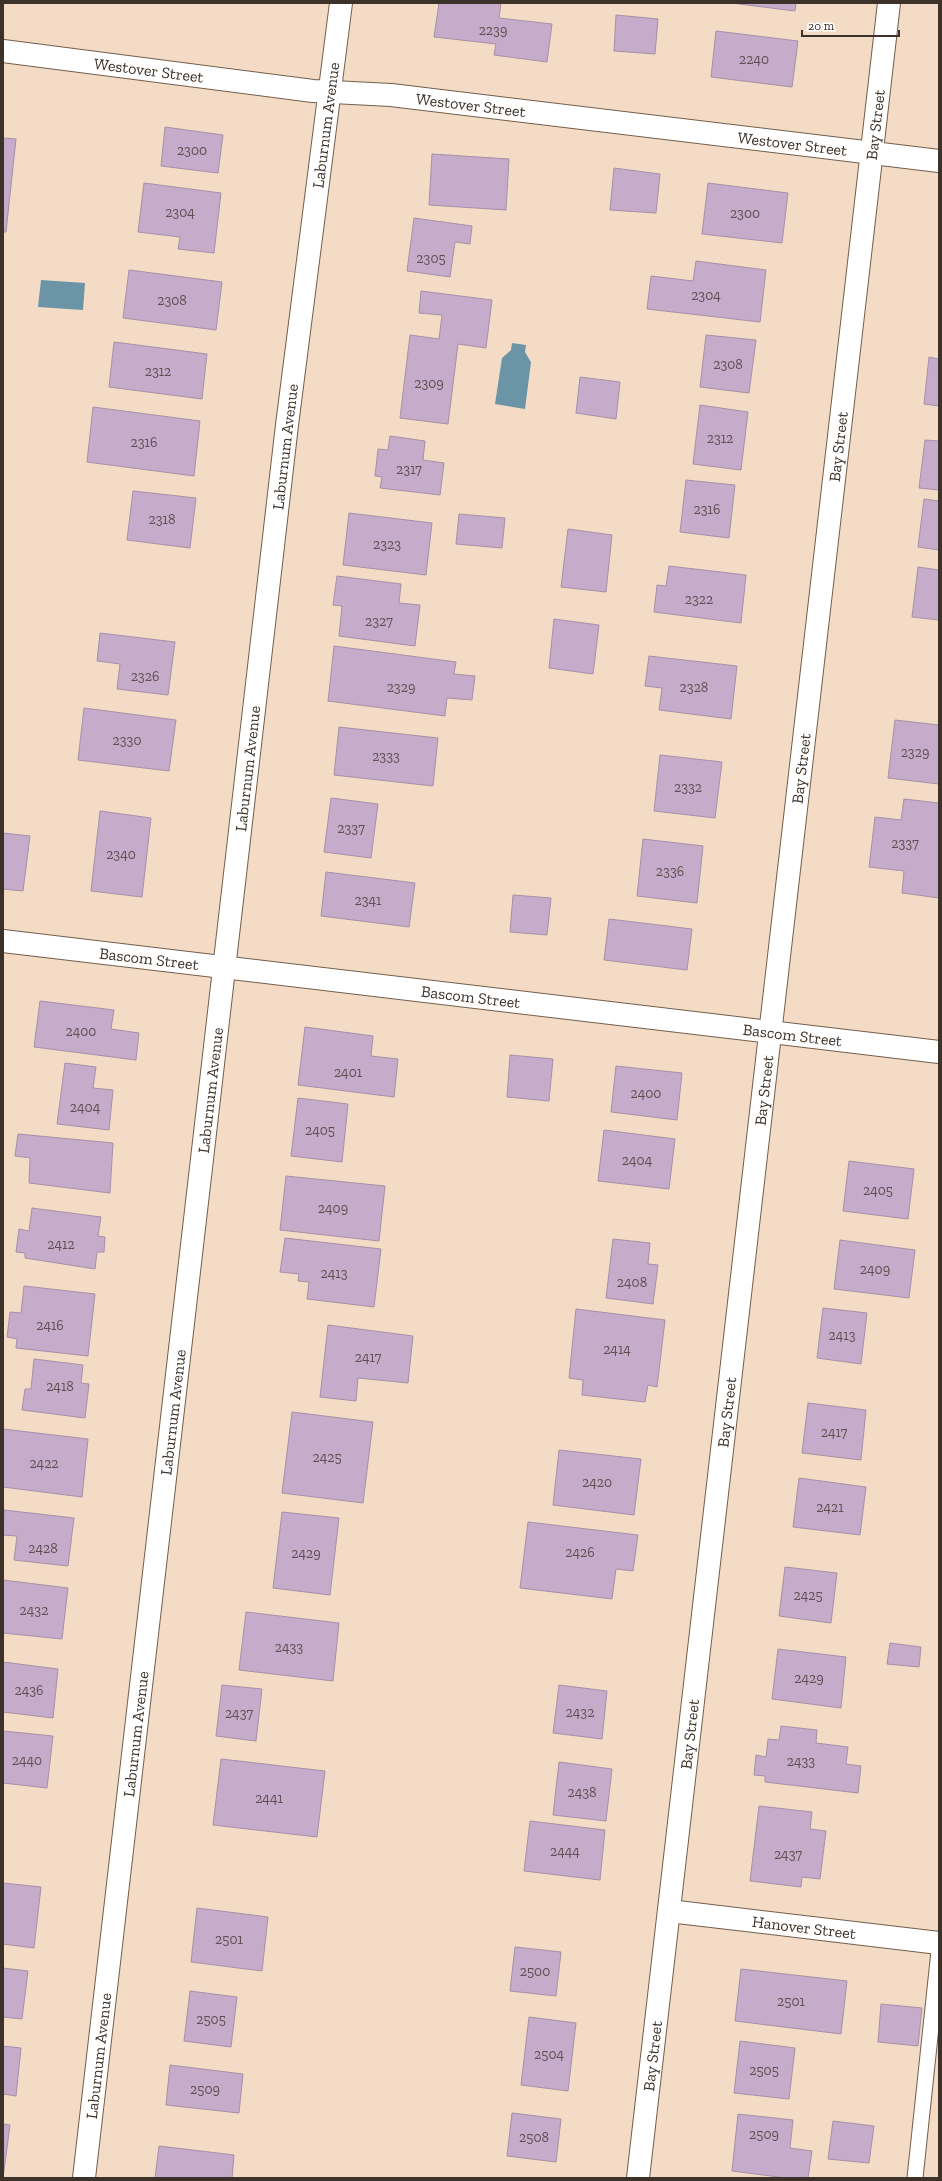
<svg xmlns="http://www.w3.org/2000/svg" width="942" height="2181" viewBox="0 0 942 2181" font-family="'Zilla Slab',serif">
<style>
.water{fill:#6b95a6}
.building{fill:#c6abca;stroke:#a591a8}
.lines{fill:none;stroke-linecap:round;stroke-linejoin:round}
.lane-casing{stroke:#735e4b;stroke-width:17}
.street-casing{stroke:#735e4b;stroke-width:24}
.lane{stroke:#fff;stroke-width:15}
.street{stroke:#fff;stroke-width:22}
.labels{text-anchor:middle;stroke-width:3;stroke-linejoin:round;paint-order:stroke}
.number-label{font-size:14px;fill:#5e5052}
.street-label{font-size:16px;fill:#3c322a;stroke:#fff}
</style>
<rect width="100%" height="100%" fill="#f4dbc5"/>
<path class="water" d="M 41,280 L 85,283 L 83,310 L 38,307 Z
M 512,343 L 526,345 L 525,352 L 531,362 L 525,409 L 495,404 L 502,358 L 511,350 Z"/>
<path class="building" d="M 439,3 L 501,3 L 499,18 L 552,24 L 547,62 L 494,55 L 496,44 L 434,37 Z
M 731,3 L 796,3 L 795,11 Z
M 616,15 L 658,19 L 655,54 L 614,51 Z
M 716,31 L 798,41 L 792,87 L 711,77 Z
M 165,127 L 223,135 L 218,173 L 161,166 Z
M 3,138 L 16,139 L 6,232 L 3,232 Z
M 432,154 L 509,159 L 506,210 L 429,205 Z
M 614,168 L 660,174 L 656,213 L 610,210 Z
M 144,183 L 221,193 L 214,253 L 178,249 L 180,237 L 138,232 Z
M 708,183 L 788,193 L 782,243 L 702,234 Z
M 414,218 L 472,226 L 470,244 L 455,242 L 450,277 L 407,271 Z
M 696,261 L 766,270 L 760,322 L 647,309 L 651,276 L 693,281 Z
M 129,270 L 222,282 L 216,330 L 123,318 Z
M 421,291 L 492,300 L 486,348 L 458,344 L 448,424 L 400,418 L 410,335 L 439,339 L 442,315 L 419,313 Z
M 706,335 L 756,340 L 749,393 L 700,387 Z
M 114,342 L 207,354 L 202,399 L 109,387 Z
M 929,357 L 939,359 L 939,406 L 924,404 Z
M 580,377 L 620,382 L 616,419 L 576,413 Z
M 700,405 L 748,412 L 741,470 L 693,464 Z
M 93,407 L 200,421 L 194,476 L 87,462 Z
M 390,436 L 425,441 L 423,460 L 444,463 L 440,495 L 380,488 L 382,477 L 375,476 L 378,449 L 388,450 Z
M 925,440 L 939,441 L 939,490 L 919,488 Z
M 686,480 L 735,485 L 729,538 L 680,532 Z
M 133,491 L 196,498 L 190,548 L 127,540 Z
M 924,499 L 939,501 L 939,550 L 918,547 Z
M 349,513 L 432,523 L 426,575 L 343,565 Z
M 459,514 L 505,518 L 502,548 L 456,544 Z
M 568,529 L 612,535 L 606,592 L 561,587 Z
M 669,566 L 746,575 L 741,623 L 654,612 L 657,585 L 666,586 Z
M 918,567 L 939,570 L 939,620 L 912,617 Z
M 337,576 L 401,584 L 399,603 L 420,605 L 415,646 L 339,636 L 342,606 L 333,605 Z
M 554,619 L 599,625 L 593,674 L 549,668 Z
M 100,633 L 175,642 L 168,695 L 117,689 L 120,664 L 97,661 Z
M 334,646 L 456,662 L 454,674 L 475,676 L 472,700 L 447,698 L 445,716 L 328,701 Z
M 649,656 L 737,666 L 731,719 L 659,710 L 662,688 L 645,686 Z
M 84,708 L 176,720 L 169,771 L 78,760 Z
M 895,720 L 939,725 L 939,784 L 888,778 Z
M 339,727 L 438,738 L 433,786 L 334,775 Z
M 660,755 L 722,762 L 715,818 L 654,811 Z
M 331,798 L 378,804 L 371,858 L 324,852 Z
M 904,799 L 939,803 L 939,898 L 902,893 L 904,871 L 869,867 L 875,817 L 901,820 Z
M 100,811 L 151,818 L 142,897 L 91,891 Z
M 3,833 L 30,836 L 23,891 L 3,889 Z
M 643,839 L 703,846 L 697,903 L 637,896 Z
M 326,872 L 415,883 L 409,927 L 321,916 Z
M 513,895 L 551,898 L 547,935 L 510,932 Z
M 609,919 L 692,929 L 687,970 L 604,960 Z
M 40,1001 L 114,1010 L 111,1029 L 139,1033 L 136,1060 L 34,1047 Z
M 305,1027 L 373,1036 L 371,1056 L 398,1059 L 394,1097 L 298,1085 Z
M 510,1055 L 553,1059 L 549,1101 L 507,1097 Z
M 65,1063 L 96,1067 L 93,1088 L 113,1090 L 109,1130 L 57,1124 Z
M 616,1066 L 682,1073 L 677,1120 L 611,1112 Z
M 298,1098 L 348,1104 L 342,1162 L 291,1156 Z
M 604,1130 L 675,1139 L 669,1189 L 598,1181 Z
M 18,1134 L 113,1143 L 110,1193 L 29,1183 L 30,1158 L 15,1156 Z
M 849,1161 L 914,1169 L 908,1219 L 843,1211 Z
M 286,1176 L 385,1186 L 379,1241 L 280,1230 Z
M 32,1208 L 101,1217 L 98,1236 L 105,1237 L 104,1252 L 97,1252 L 95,1269 L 25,1258 L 25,1253 L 16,1252 L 19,1229 L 29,1231 Z
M 285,1238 L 381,1249 L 374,1307 L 307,1299 L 309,1282 L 298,1281 L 299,1274 L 280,1272 Z
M 613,1239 L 650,1243 L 648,1264 L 658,1265 L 653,1304 L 606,1298 Z
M 840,1240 L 915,1250 L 909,1298 L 834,1289 Z
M 24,1286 L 95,1294 L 88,1356 L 16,1348 L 17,1339 L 7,1337 L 10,1312 L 21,1313 Z
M 823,1308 L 867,1313 L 861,1364 L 817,1358 Z
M 576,1309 L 665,1320 L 657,1387 L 648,1385 L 645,1402 L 582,1395 L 583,1380 L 569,1378 Z
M 328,1325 L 413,1336 L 408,1383 L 358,1378 L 356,1401 L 320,1397 Z
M 34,1359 L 83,1365 L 81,1383 L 89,1384 L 85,1418 L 22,1410 L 25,1389 L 31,1389 Z
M 808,1403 L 866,1410 L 861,1460 L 802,1453 Z
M 292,1412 L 373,1422 L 363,1503 L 282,1493 Z
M 3,1429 L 88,1439 L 82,1497 L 3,1487 Z
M 559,1450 L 641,1459 L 634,1515 L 553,1505 Z
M 799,1478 L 866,1487 L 860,1535 L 793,1527 Z
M 4,1510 L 74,1518 L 68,1566 L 14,1560 L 17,1536 L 3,1535 Z
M 282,1512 L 339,1518 L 330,1595 L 273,1588 Z
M 528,1522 L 638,1535 L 633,1571 L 616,1569 L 612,1599 L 520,1588 Z
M 785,1567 L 837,1573 L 831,1623 L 779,1616 Z
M 3,1580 L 68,1588 L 62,1639 L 3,1633 Z
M 246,1612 L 339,1623 L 333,1681 L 239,1670 Z
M 890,1643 L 921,1647 L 919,1667 L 887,1664 Z
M 778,1649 L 846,1657 L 841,1708 L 772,1699 Z
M 3,1662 L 58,1669 L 53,1718 L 3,1712 Z
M 222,1685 L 262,1689 L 256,1741 L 216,1736 Z
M 559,1685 L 607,1691 L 602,1739 L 553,1733 Z
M 781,1726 L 817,1730 L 816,1743 L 848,1747 L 846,1764 L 861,1766 L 858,1793 L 765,1782 L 765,1776 L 754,1775 L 756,1755 L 766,1757 L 768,1739 L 779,1740 Z
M 3,1731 L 53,1736 L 47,1788 L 3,1783 Z
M 221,1759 L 325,1771 L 317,1837 L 213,1825 Z
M 559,1762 L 612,1769 L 606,1821 L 553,1815 Z
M 759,1806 L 812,1812 L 810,1829 L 826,1831 L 820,1879 L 802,1877 L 801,1887 L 750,1881 Z
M 530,1821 L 605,1830 L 600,1880 L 524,1871 Z
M 3,1883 L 41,1887 L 34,1948 L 3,1944 Z
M 197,1908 L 268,1917 L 262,1971 L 191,1962 Z
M 515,1947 L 561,1952 L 556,1996 L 510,1991 Z
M 3,1968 L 28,1971 L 22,2019 L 3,2017 Z
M 741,1969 L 847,1981 L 841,2034 L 735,2021 Z
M 190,1991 L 237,1997 L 231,2047 L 184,2041 Z
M 881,2004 L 922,2008 L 918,2046 L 878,2042 Z
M 529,2017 L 576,2023 L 568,2091 L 521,2085 Z
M 740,2041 L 795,2048 L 789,2099 L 734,2093 Z
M 3,2046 L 21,2048 L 16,2096 L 3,2094 Z
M 170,2065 L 243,2074 L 239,2113 L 166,2105 Z
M 512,2113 L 561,2119 L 556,2162 L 507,2156 Z
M 738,2114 L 793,2120 L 790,2148 L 812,2151 L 808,2178 L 786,2178 L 732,2171 Z
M 833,2121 L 874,2126 L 869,2163 L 828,2159 Z
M 3,2124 L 10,2125 L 3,2178 Z
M 159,2146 L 234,2155 L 232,2178 L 155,2178 Z"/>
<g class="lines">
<g class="lane-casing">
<path id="lane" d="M 915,2178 L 939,1951"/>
</g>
<g class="street-casing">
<g id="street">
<path id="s1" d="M 3,51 L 313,91 L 391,95 L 939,161"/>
<path id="s2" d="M 3,941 L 939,1052"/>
<path id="s3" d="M 669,1911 L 939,1943"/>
<path id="s4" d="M 84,2178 L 287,425 L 341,3"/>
<path id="s5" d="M 638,2178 L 889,3"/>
</g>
</g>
<use href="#lane" class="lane"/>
<use href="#street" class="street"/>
</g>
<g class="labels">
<g class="number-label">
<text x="493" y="35">2239</text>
<text x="754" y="64">2240</text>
<text x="192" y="155">2300</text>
<text x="180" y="217">2304</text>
<text x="745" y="218">2300</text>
<text x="431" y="263">2305</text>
<text x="706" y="300">2304</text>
<text x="172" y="305">2308</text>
<text x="728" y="369">2308</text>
<text x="158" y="376">2312</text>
<text x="429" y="388">2309</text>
<text x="720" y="443">2312</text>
<text x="144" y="447">2316</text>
<text x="409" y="474">2317</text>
<text x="707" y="514">2316</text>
<text x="162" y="524">2318</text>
<text x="387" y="549">2323</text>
<text x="699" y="604">2322</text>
<text x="379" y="626">2327</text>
<text x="145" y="681">2326</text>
<text x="401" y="692">2329</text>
<text x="694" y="692">2328</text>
<text x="127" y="745">2330</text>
<text x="915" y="757">2329</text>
<text x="386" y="761">2333</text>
<text x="688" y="792">2332</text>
<text x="351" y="833">2337</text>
<text x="905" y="848">2337</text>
<text x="121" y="859">2340</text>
<text x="670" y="876">2336</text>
<text x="368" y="905">2341</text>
<text x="81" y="1036">2400</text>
<text x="348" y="1077">2401</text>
<text x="646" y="1098">2400</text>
<text x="85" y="1112">2404</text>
<text x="320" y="1135">2405</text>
<text x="637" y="1165">2404</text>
<text x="878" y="1195">2405</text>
<text x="333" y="1213">2409</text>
<text x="61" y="1249">2412</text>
<text x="875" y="1274">2409</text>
<text x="334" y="1278">2413</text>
<text x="632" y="1287">2408</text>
<text x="50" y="1330">2416</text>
<text x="842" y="1340">2413</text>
<text x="617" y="1354">2414</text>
<text x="368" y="1362">2417</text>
<text x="60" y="1391">2418</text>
<text x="834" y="1437">2417</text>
<text x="327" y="1462">2425</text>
<text x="44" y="1468">2422</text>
<text x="597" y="1487">2420</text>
<text x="830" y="1512">2421</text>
<text x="43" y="1553">2428</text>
<text x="580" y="1557">2426</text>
<text x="306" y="1558">2429</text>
<text x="808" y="1600">2425</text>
<text x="34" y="1615">2432</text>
<text x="289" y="1652">2433</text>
<text x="809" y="1683">2429</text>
<text x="29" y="1695">2436</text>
<text x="580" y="1717">2432</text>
<text x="239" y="1718">2437</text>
<text x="27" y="1765">2440</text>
<text x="801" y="1766">2433</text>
<text x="582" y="1797">2438</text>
<text x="269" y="1803">2441</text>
<text x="565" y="1856">2444</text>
<text x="788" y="1859">2437</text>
<text x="229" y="1944">2501</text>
<text x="535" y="1976">2500</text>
<text x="791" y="2006">2501</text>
<text x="211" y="2024">2505</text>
<text x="549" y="2059">2504</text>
<text x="764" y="2075">2505</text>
<text x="205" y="2094">2509</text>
<text x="764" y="2139">2509</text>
<text x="534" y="2142">2508</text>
</g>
<g class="street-label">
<text dy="6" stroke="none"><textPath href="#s1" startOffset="147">Westover Street</textPath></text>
<text dy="6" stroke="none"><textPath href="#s1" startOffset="471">Westover Street</textPath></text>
<text dy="6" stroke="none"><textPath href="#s4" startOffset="2067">Laburnum Avenue</textPath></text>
<text dy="6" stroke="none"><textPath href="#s5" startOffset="2067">Bay Street</textPath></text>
<text dy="6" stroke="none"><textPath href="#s1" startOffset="795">Westover Street</textPath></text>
<text dy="6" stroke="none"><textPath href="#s4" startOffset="1743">Laburnum Avenue</textPath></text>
<text dy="6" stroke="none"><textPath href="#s5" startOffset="1743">Bay Street</textPath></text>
<text dy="6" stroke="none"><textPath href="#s4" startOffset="1419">Laburnum Avenue</textPath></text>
<text dy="6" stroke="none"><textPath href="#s5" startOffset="1419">Bay Street</textPath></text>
<text dy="6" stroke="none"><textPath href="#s2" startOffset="147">Bascom Street</textPath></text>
<text dy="6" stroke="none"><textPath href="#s2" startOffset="471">Bascom Street</textPath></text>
<text dy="6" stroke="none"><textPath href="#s2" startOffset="795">Bascom Street</textPath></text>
<text dy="6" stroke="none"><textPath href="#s4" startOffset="1095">Laburnum Avenue</textPath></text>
<text dy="6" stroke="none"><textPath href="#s5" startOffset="1095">Bay Street</textPath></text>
<text dy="6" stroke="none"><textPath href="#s4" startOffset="771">Laburnum Avenue</textPath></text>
<text dy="6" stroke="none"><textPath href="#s5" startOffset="771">Bay Street</textPath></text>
<text dy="6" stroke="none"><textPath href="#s4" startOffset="447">Laburnum Avenue</textPath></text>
<text dy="6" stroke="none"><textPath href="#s5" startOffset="447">Bay Street</textPath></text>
<text dy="6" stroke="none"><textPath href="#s3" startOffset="136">Hanover Street</textPath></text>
<text dy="6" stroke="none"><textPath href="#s4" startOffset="123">Laburnum Avenue</textPath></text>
<text dy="6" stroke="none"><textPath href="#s5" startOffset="123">Bay Street</textPath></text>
</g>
</g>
<rect width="942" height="2181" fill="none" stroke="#3c322a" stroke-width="8"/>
<path d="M802 30v6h97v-6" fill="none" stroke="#3c322a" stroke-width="2"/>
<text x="808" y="30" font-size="12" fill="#3c322a" stroke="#ffffff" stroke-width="3" paint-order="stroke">20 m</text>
</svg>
